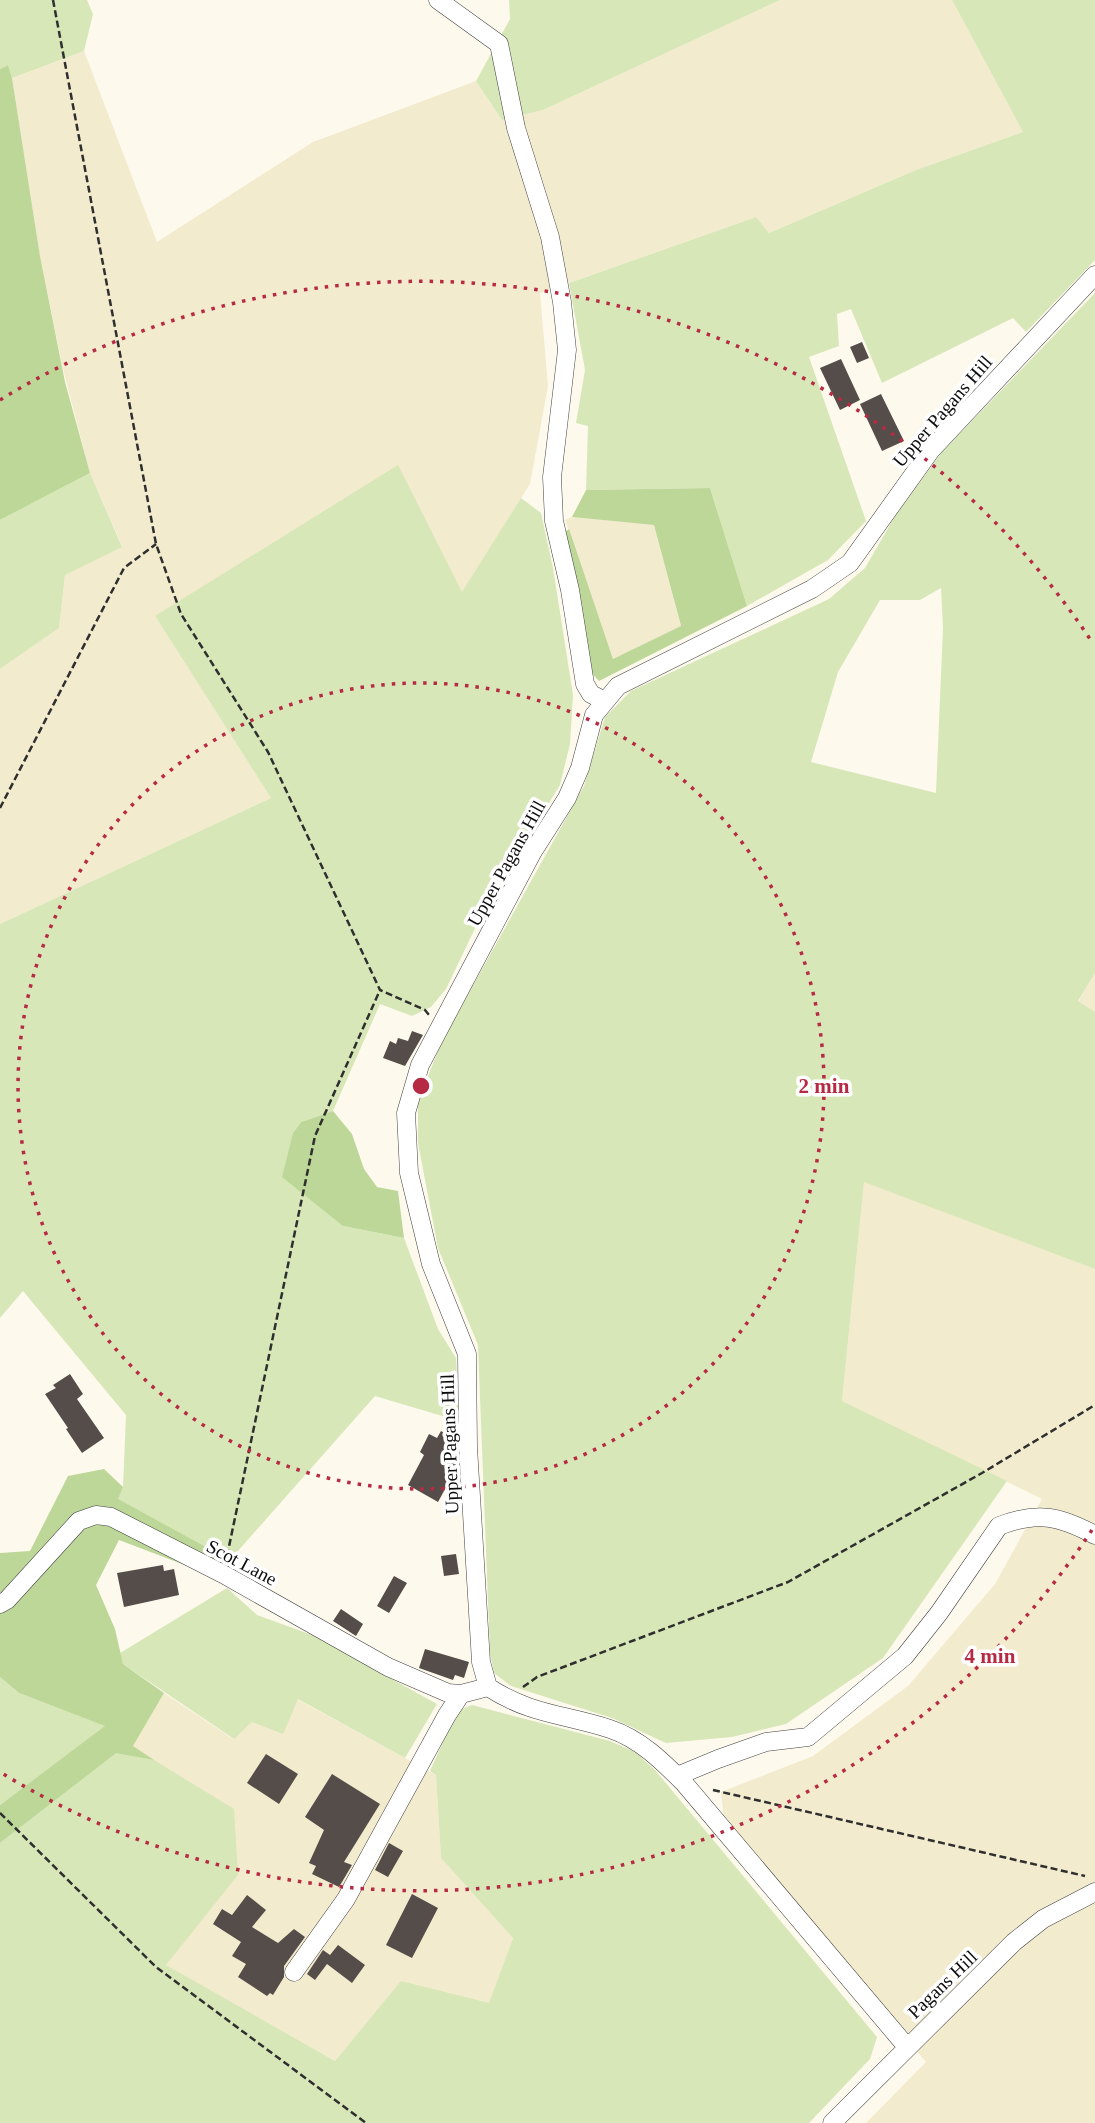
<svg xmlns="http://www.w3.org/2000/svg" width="1095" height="2123" viewBox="0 0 1095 2123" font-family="Georgia,serif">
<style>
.farmland{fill:#f3ebce}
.green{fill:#d7e7b8;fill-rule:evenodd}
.forest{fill:#bdd798}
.building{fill:#554d4a}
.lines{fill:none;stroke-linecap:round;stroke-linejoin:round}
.minor-casing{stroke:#404040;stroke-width:19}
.path{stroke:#2f2f2f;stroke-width:2.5;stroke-dasharray:7 3.5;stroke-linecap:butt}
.minor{stroke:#fff;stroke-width:18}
.ring{fill:none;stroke:#b72a43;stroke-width:3.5;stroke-dasharray:3.5 7}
.labels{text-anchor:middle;stroke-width:7;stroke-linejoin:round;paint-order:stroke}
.street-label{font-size:19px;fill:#0d0d0d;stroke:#fff}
.centre{fill:#b72a43;stroke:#fff;stroke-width:3.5}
.ring-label{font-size:21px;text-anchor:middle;font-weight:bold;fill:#b72a43;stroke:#fff;stroke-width:7;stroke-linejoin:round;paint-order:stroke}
</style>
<rect width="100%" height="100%" fill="#fef9ed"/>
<path class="farmland" d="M 780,0 L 952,0 L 1023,132 L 916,170 L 769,233 L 756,217 L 540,293 L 548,386 L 530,484 L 462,593 L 155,616 L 271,798 L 0,924 L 0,669 L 59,628 L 65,575 L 122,546 L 90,473 L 63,369 L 40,256 L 12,78 L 84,51 L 157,242 L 313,142 L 476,81 L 502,120 L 543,110 Z
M 572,517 L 654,525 L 681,627 L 613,659 L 565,520 Z
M 1095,973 L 1095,1012 L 1078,1002 Z
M 864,1181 L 1095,1269 L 1095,2123 L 866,2123 L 926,2062 L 725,1831 L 721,1792 L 813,1756 L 908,1686 L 995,1584 L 1042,1499 L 842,1401 Z
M 164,1693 L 233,1739 L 252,1722 L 297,1699 L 436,1775 L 441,1858 L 513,1938 L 489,2004 L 401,1982 L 335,2061 L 165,1965 L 238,1875 L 132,1747 Z"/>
<path class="green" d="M 0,0 L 87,0 L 93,14 L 84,51 L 12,78 L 8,65 L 0,69 Z
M 509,0 L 780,0 L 543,110 L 502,120 L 476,81 L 510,19 Z
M 952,0 L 1095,0 L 1095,260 L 1026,332 L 1013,318 L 882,383 L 851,309 L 837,314 L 839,346 L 809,357 L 866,521 L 828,560 L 747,606 L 710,488 L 586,490 L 588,426 L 576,423 L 585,370 L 569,283 L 756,217 L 769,233 L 916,170 L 1023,132 Z
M 1095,293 L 1095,973 L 1078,1001 L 1095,1012 L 1095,1269 L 864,1182 L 842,1401 L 1007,1481 L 883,1658 L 786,1724 L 732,1737 L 666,1743 L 612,1718 L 511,1686 L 494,1673 L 490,1653 L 478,1345 L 438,1248 L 418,1143 L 418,1101 L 442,1041 L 584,786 L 605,717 L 631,691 L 829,599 L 865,568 L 895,516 L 942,452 ZM 941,588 L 943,628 L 936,793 L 811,762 L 838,672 L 880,600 L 920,600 Z
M 398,465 L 462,592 L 521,498 L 541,513 L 553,568 L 573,695 L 570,744 L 560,785 L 542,814 L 514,847 L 446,989 L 431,1007 L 412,1016 L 380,1004 L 333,1111 L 301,1122 L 293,1133 L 343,1226 L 404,1238 L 438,1329 L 456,1358 L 459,1421 L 375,1396 L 230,1560 L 117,1499 L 123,1487 L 126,1415 L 23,1291 L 0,1318 L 0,924 L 271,798 L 155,616 Z
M 90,473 L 122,547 L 65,575 L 59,628 L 0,669 L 0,520 Z
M 227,1588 L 257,1615 L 312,1635 L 437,1704 L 405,1758 L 298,1699 L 283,1734 L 252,1722 L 234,1739 L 123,1664 L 120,1653 Z
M 0,1677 L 19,1693 L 106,1726 L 0,1805 Z
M 472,1705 L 610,1741 L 635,1752 L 655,1770 L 877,2037 L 870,2059 L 809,2123 L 0,2123 L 0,1843 L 116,1752 L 154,1760 L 234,1809 L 238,1875 L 166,1965 L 335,2061 L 401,1981 L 489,2003 L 513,1938 L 441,1858 L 436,1775 L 430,1771 L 457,1711 Z"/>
<path class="forest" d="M 8,65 L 12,78 L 40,256 L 65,382 L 90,473 L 0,520 L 0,69 Z
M 710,488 L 747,606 L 599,681 L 587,668 L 563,533 L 569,529 L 613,659 L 681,626 L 654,525 L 572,517 L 586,490 Z
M 333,1111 L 352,1134 L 364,1169 L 377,1187 L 398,1191 L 404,1238 L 343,1226 L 282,1177 L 293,1133 L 301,1122 Z
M 104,1469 L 123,1487 L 118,1499 L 230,1560 L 211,1575 L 119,1540 L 96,1585 L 115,1629 L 123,1664 L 164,1693 L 133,1746 L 154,1760 L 116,1753 L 0,1843 L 0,1805 L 105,1726 L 19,1693 L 0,1677 L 0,1553 L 30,1551 L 68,1476 Z"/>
<path class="building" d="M 862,342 L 869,358 L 857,363 L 850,347 Z
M 841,359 L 860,400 L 840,410 L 820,368 Z
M 881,394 L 904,441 L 882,451 L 860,404 Z
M 412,1031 L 423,1035 L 405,1066 L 383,1058 L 390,1041 L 396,1044 L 398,1038 L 408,1041 Z
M 70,1374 L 83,1394 L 77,1399 L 104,1438 L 82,1453 L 66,1429 L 68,1428 L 45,1394 L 56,1388 L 53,1385 Z
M 441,1431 L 456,1440 L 450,1450 L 456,1453 L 456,1469 L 438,1502 L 408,1485 L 424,1455 L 420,1452 L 429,1434 L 437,1438 Z
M 456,1554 L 459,1574 L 444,1576 L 441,1556 Z
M 163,1565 L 164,1571 L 174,1569 L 179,1595 L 124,1607 L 117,1573 Z
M 394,1576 L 407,1583 L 389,1613 L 377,1606 Z
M 341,1609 L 363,1624 L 356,1636 L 333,1621 Z
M 425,1649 L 469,1662 L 464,1678 L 455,1675 L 453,1680 L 419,1668 Z
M 266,1754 L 298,1774 L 279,1804 L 247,1783 Z
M 332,1774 L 380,1804 L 344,1862 L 352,1865 L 339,1887 L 312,1874 L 316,1866 L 309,1863 L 324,1830 L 305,1817 Z
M 389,1843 L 403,1851 L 388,1877 L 375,1870 Z
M 412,1894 L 438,1908 L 412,1958 L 386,1945 Z
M 247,1895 L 266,1910 L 252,1927 L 278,1943 L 294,1929 L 305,1937 L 284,1966 L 284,1977 L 273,1995 L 270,1993 L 267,1996 L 238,1977 L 246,1964 L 232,1956 L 241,1942 L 213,1924 L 222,1909 L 232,1915 Z
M 338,1945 L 365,1965 L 352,1983 L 327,1964 L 315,1980 L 307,1974 L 323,1950 L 330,1955 Z"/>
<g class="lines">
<g class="minor-casing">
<path id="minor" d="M 438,0 L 499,44 L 516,128 L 550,237 L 562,302 L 567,350 L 552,477 L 554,521 L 570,590 L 585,684 L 591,694 L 605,701
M 0,1604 L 7,1600 L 79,1521 L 96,1515 L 111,1517 L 223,1574 L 388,1667 L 448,1693 L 461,1694 L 488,1687
M 488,1687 L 481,1662 L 468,1447 L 467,1354 L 431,1264 L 409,1173 L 406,1113 L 420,1065 L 532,853 L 567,798 L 580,768 L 594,715 L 618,686 L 812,589 L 850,563 L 931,450 L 1095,275
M 488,1687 C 531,1715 564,1714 610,1729 C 640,1739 662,1761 684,1783 L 907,2047
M 677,1776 L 718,1759 L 766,1742 L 808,1737 L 905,1656 L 939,1613 L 999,1526 C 1038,1511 1059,1516 1095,1535
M 294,1972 L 346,1899 L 447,1715 L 461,1694
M 832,2123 L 1014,1942 L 1043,1919 L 1095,1892"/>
</g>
<path class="path" d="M 53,0 L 156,544 L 181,614 L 268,752 L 380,990 L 425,1010 L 429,1015
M 0,808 L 124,568 L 156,544
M 227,1556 L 315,1136 L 380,990
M 523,1687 L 537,1677 L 788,1582 L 982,1473 L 1095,1405
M 713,1790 L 1085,1876
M 0,1813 L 156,1967 L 366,2123"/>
<use href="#minor" class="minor"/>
</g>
<g class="ring">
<circle cx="421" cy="1086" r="403"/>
<path d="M1092 1530A805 805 0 0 1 0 1772M0 400A805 805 0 0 1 1092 642"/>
</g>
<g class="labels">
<g class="street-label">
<text transform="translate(942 411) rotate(-49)" y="7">Upper Pagans Hill</text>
<text transform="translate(506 863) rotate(-61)" y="7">Upper Pagans Hill</text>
<text transform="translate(449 1444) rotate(-92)" y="7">Upper Pagans Hill</text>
<text transform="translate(242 1562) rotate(28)" y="7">Scot Lane</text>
<text transform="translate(942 1984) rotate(-44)" y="7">Pagans Hill</text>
</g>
</g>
<circle cx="421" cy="1086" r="10" class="centre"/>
<g class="ring-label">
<text x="824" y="1093">2 min</text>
<text x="990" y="1663">4 min</text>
</g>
</svg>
